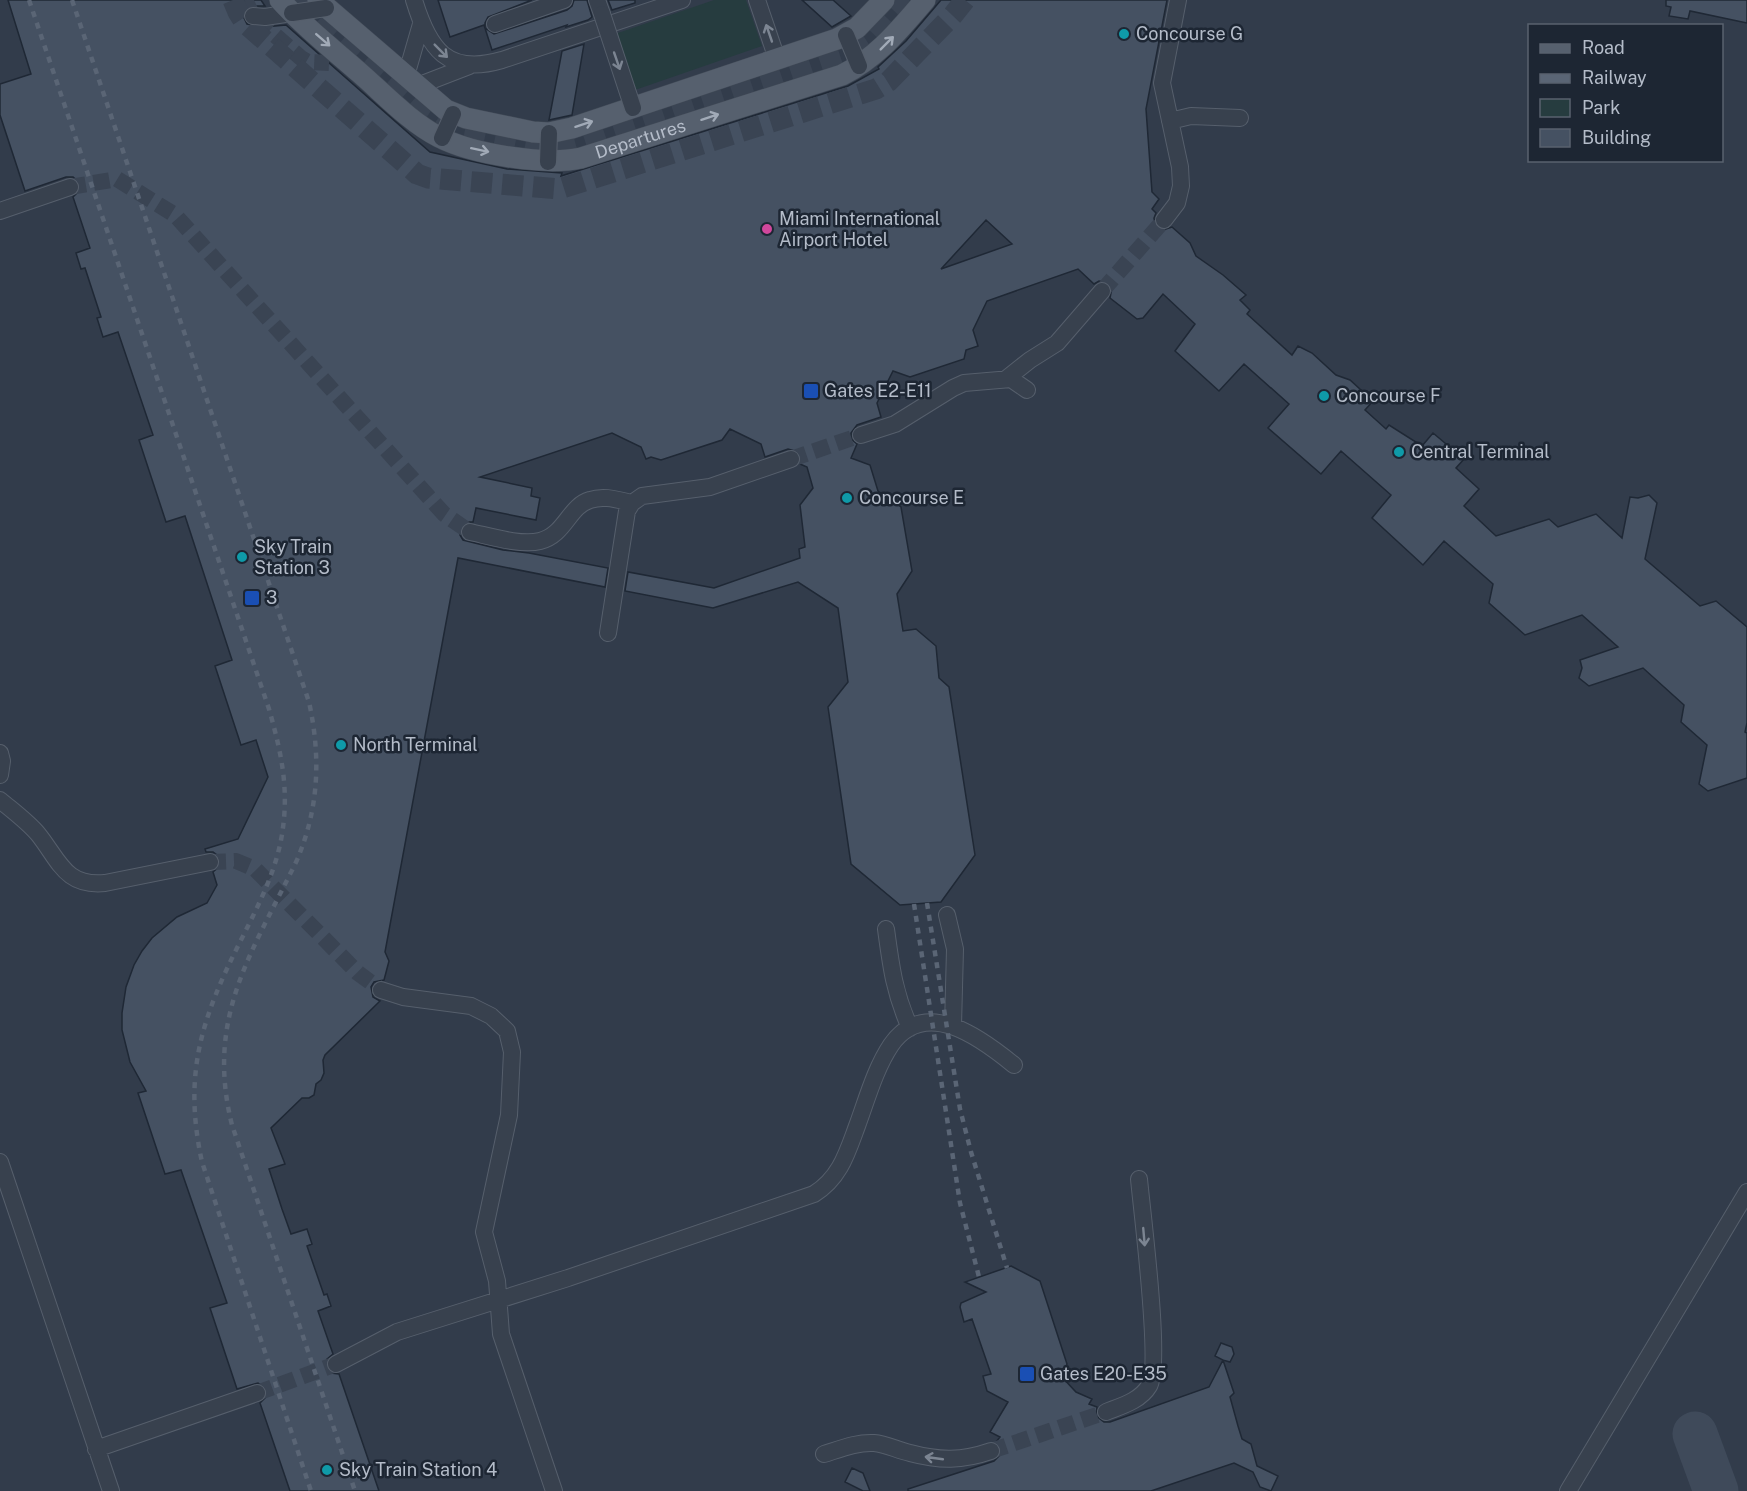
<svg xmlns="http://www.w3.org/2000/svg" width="1747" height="1491" viewBox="0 0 1747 1491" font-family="'Public Sans',sans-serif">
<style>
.airport{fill:#323c4b;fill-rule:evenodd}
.green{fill:#263c3f}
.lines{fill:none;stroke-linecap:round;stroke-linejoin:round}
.taxiway{stroke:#3f4a5a;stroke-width:45}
.building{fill:#455162;stroke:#1f2835;stroke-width:1.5;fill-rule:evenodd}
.minor-tunnel{stroke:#3a4453;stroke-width:16;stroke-dasharray:16 8;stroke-linecap:butt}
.major-tunnel{stroke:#3a4453;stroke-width:21;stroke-dasharray:21 10;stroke-linecap:butt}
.minor-casing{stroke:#565f6c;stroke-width:18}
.major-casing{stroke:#414a57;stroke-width:22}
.minor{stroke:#38414e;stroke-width:16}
.major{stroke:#56606e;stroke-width:21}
.rail{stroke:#5a6575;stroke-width:4.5;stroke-dasharray:6 6;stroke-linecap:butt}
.minor-bridge-casing{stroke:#565f6c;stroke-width:18;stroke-linecap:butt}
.minor-bridge{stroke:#38414e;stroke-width:16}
.oneway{stroke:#7c8592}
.oneway2{stroke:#a1aab7}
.culture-dot{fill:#0f9aa8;stroke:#1d2633;stroke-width:2}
.hotel-dot{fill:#d1479c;stroke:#1d2633;stroke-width:2}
.transit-dot{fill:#1a4fb4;stroke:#1d2633;stroke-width:2}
.labels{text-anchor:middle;stroke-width:5;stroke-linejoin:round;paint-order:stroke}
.poi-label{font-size:18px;fill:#b4bcc9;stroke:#1d2633;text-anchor:start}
.street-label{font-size:18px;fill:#b4bcc9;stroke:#1d2633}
</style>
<rect width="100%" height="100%" fill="#242f3e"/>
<path class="airport" d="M 0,0 L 1747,0 L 1747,1491 L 0,1491 ZM 1530,26 L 1722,26 L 1722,160 L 1530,160 Z"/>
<path class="green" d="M 714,0 L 746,0 L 762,46 L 635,90 L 615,34 Z"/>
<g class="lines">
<path class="taxiway" d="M 1695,1434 L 1716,1491"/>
</g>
<path class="building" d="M 8,0 L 261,0 L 265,6 L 249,6 L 244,11 L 243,16 L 247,24 L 264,27 L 286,25 L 430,152 L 507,169 L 562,173 L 561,176 L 848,86 L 879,69 L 878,67 L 906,41 L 941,0 L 1167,0 L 1146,109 L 1152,192 L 1159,199 L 1152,209 L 1156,213 L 1154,218 L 1155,225 L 1163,230 L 1172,227 L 1190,243 L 1196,256 L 1223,275 L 1246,295 L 1240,300 L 1250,310 L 1247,314 L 1292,355 L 1298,346 L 1312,353 L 1336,375 L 1350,380 L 1373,401 L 1365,410 L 1386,429 L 1389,425 L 1422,446 L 1433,433 L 1464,459 L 1456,468 L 1479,489 L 1464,506 L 1496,536 L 1549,519 L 1558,527 L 1596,514 L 1622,538 L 1630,497 L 1638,498 L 1649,495 L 1657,503 L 1645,559 L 1700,606 L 1716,601 L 1747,627 L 1747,723 L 1745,732 L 1747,733 L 1747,778 L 1708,791 L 1699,784 L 1707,745 L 1681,722 L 1684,705 L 1643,668 L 1589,686 L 1579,678 L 1582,668 L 1580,660 L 1618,647 L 1582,615 L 1525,635 L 1489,603 L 1493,584 L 1444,541 L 1423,565 L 1372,518 L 1391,495 L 1341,451 L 1321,474 L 1268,428 L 1289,404 L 1244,364 L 1219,391 L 1175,351 L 1195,324 L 1163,294 L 1143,318 L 1137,319 L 1110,298 L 1112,288 L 1108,283 L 1099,281 L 1094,284 L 1078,269 L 987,301 L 973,330 L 978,346 L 966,350 L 964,359 L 910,377 L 893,371 L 877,403 L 881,417 L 857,425 L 851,433 L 851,439 L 857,444 L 851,458 L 870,465 L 878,491 L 901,507 L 912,571 L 897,594 L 903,631 L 916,629 L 936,646 L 939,678 L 949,687 L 975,855 L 941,902 L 900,905 L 851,864 L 828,707 L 848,682 L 838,608 L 798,582 L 713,608 L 625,591 L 628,572 L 714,588 L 800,558 L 799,549 L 805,547 L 800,505 L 813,488 L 807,467 L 800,464 L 801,456 L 798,452 L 788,449 L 765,457 L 761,444 L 730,429 L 722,440 L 661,460 L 651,457 L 646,459 L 641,447 L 612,433 L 480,477 L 532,488 L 531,496 L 540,498 L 536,520 L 476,508 L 473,522 L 466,522 L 460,529 L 460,535 L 463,540 L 503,550 L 529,553 L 608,568 L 605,587 L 458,558 L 385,952 L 389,961 L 384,980 L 374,982 L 371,987 L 373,997 L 380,1001 L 325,1055 L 323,1060 L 324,1073 L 321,1080 L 316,1084 L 314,1095 L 309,1098 L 302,1098 L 271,1128 L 285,1164 L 269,1169 L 282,1209 L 291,1234 L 307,1229 L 312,1244 L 307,1246 L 324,1295 L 327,1294 L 331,1306 L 318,1311 L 333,1354 L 327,1359 L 327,1368 L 331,1373 L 339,1374 L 379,1491 L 290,1491 L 260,1403 L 267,1396 L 267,1389 L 258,1383 L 237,1389 L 210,1308 L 227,1303 L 181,1170 L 165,1174 L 138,1093 L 146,1091 L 130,1062 L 122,1030 L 122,1013 L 126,987 L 134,965 L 142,951 L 152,938 L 177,917 L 207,903 L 217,885 L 213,872 L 220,866 L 220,861 L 217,855 L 213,852 L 206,852 L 205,849 L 238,839 L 268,777 L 256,740 L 241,745 L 215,666 L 232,660 L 185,516 L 166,522 L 139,440 L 153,435 L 118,332 L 103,337 L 97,318 L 101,317 L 85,268 L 81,269 L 76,253 L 90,248 L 73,197 L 80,190 L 80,183 L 73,177 L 66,177 L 25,191 L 0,115 L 0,84 L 31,74 ZM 986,220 L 1012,244 L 941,269 L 975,232 Z
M 438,0 L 532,0 L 488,17 L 485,23 L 485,28 L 494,34 L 567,10 L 572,6 L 574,0 L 587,0 L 592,17 L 588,20 L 566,27 L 567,25 L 492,50 L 484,25 L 450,37 Z
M 608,0 L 635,0 L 635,3 L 612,10 Z
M 802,0 L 833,0 L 851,16 L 832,27 Z
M 1666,0 L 1747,0 L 1747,23 L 1690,11 L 1688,19 L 1669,16 L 1671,7 L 1666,6 Z
M 584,44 L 572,115 L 549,120 L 562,51 Z
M 1011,1266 L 1040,1281 L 1067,1364 L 1062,1377 L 1076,1392 L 1092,1399 L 1089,1404 L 1097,1407 L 1096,1416 L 1104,1422 L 1110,1422 L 1209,1387 L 1223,1360 L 1215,1356 L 1221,1343 L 1232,1347 L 1234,1354 L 1230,1362 L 1223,1360 L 1234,1393 L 1230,1397 L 1238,1426 L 1242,1439 L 1251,1444 L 1257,1466 L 1278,1476 L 1271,1491 L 1260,1487 L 1253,1472 L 1234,1463 L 1151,1491 L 908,1491 L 908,1489 L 994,1461 L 1001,1454 L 1001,1447 L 996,1442 L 1000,1437 L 990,1432 L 1008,1402 L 987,1391 L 983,1376 L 991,1374 L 972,1319 L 964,1322 L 960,1307 L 961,1303 L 986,1292 L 965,1282 Z
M 852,1468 L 863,1473 L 870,1491 L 863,1491 L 845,1482 Z"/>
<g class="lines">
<path class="minor-tunnel" d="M 245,0 L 253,16 L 301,58 L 308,62 L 329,63
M 70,187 L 117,179 L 175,215 L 444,514 L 470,532
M 1102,291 L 1164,220
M 791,459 L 861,435
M 210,862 L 236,861 L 255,869 L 358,973 L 381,990
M 257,1393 L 336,1364
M 991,1451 L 1106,1412"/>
<path class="major-tunnel" d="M 233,0 L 238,12 L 245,23 L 417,174 L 428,178 L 559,189 L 876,89 L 889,81 L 953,15 L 965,0
M 295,0 L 425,113 L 442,125 L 460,133 L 539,149 L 567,149 L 585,144 L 845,56 L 874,37 L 909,0"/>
<g class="minor-casing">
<path id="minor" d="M 414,0 C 429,49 447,76 502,60 L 682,0
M 597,0 L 602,14
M 757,0 L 777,59
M 253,16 L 265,17 L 292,13
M 495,24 L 564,0
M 408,69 L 421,24
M 425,83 L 469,66
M 1170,121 L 1191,116 L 1240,118
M 0,211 L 70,187
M 1164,220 L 1177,203 L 1181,186 L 1180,167 L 1162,83 L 1178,0
M 1006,379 L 1030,360 L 1057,343 L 1102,291
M 861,435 L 895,424 L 953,388 L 964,383 L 1011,379 L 1027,390
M 470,532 C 489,536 521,546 540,541 C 565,535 569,506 590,500 C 604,495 618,500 632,503
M 608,633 L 627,511 L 632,503 L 642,496 L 710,487 L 791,459
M 0,753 L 2,761 L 0,775
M 0,800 C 13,811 28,822 38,834 C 59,860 65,887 105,883 L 210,862
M 947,915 L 955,949 L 953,1026
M 886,929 C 891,966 894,992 910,1028
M 381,990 L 403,997 L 471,1006 L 491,1016 L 507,1031 L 512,1052 L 509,1115 L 484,1232 L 497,1281 L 501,1334 L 554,1491
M 0,1162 L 111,1491
M 336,1364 L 397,1332 L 568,1278 L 814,1194 C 840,1178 847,1153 857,1126 C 867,1099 875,1069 891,1045 C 925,996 981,1038 1014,1065
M 1106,1412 C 1121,1406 1140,1401 1149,1386 C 1162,1367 1142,1212 1139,1179
M 96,1449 L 257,1393
M 824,1454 C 840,1449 857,1442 874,1443 C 886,1444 897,1450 910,1453 C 940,1461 962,1461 991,1451
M 1568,1491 L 1747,1192"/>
</g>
<g class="major-casing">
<g id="major">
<path id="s1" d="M 280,0 C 304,27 334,50 361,74 C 385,95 410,122 439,137 C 472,154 545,166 581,158 L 842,75 C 877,58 900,29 925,0"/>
<path d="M 318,0 L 446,110 L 466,118 L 533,132 L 549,133 L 572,128 L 837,39 L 857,28 L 884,0"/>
</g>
</g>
<use href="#minor" class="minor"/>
<use href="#major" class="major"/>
<path class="rail" d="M 29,0 L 269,709 C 282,755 290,792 281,840 C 274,876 256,910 240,942 C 201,1019 183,1075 202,1162 L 311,1491
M 72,0 L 309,702 C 321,757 319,808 297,860 C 252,953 205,1017 232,1125 L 355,1491
M 927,903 L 960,1109 L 971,1152 L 1007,1268
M 914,904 L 960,1203 L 979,1277"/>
<g class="minor-bridge-casing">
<path id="minor-bridge" d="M 292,13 L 326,8
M 602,14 L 633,108
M 846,35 L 859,66
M 442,138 L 453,114
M 548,162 L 549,133"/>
</g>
<use href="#minor-bridge" class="minor-bridge"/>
</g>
<defs><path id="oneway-shaft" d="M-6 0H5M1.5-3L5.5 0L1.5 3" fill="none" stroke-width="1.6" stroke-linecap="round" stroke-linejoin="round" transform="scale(1.5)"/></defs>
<g class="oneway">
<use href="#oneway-shaft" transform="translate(769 33) rotate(-109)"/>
<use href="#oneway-shaft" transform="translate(441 51) rotate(45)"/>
<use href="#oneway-shaft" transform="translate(617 61) rotate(71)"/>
<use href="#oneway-shaft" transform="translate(1144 1237) rotate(85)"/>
<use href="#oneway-shaft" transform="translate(934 1458) rotate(-172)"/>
</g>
<g class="oneway2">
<use href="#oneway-shaft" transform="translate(323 40) rotate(41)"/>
<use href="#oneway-shaft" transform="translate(887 43) rotate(-45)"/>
<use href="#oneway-shaft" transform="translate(710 117) rotate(-18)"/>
<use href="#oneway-shaft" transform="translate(584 124) rotate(-18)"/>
<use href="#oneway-shaft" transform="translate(480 150) rotate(12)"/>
</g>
<g class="culture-dot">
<circle cx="1124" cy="34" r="6"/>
<circle cx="1324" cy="396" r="6"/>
<circle cx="1399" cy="452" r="6"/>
<circle cx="847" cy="498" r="6"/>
<circle cx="242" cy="557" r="6"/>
<circle cx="341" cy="745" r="6"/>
<circle cx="327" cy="1470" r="6"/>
</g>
<circle class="hotel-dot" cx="767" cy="229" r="6"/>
<g class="transit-dot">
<rect x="803" y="383" width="16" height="16" rx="3"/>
<rect x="244" y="590" width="16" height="16" rx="3"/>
<rect x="1019" y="1366" width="16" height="16" rx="3"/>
</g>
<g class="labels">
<g class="poi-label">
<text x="1136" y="40">Concourse G</text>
<text x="779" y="225">Miami International<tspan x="779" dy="21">Airport Hotel</tspan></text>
<text x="824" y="397">Gates E2-E11</text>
<text x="1336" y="402">Concourse F</text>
<text x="1411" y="458">Central Terminal</text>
<text x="859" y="504">Concourse E</text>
<text x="254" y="553">Sky Train<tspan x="254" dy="21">Station 3</tspan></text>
<text x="266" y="604">3</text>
<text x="353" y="751">North Terminal</text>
<text x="1040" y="1380">Gates E20-E35</text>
<text x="339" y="1476">Sky Train Station 4</text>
</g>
<g class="street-label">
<text dy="6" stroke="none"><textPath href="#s1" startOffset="418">Departures</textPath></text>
</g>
</g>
<rect x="1528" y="24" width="195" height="138" fill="#1d2633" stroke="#59626f" stroke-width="1.5"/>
<rect x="1540" y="44" width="30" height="9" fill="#56606e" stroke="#59626f" stroke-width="1.5"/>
<text x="1582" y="54" font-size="18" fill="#b4bcc9">Road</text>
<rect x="1540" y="74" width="30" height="9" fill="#5a6575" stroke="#59626f" stroke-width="1.5"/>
<text x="1582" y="84" font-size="18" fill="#b4bcc9">Railway</text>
<rect x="1540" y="99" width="30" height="18" fill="#263c3f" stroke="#59626f" stroke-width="1.5"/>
<text x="1582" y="114" font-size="18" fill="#b4bcc9">Park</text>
<rect x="1540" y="129" width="30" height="18" fill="#455162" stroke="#59626f" stroke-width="1.5"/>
<text x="1582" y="144" font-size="18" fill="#b4bcc9">Building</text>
</svg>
